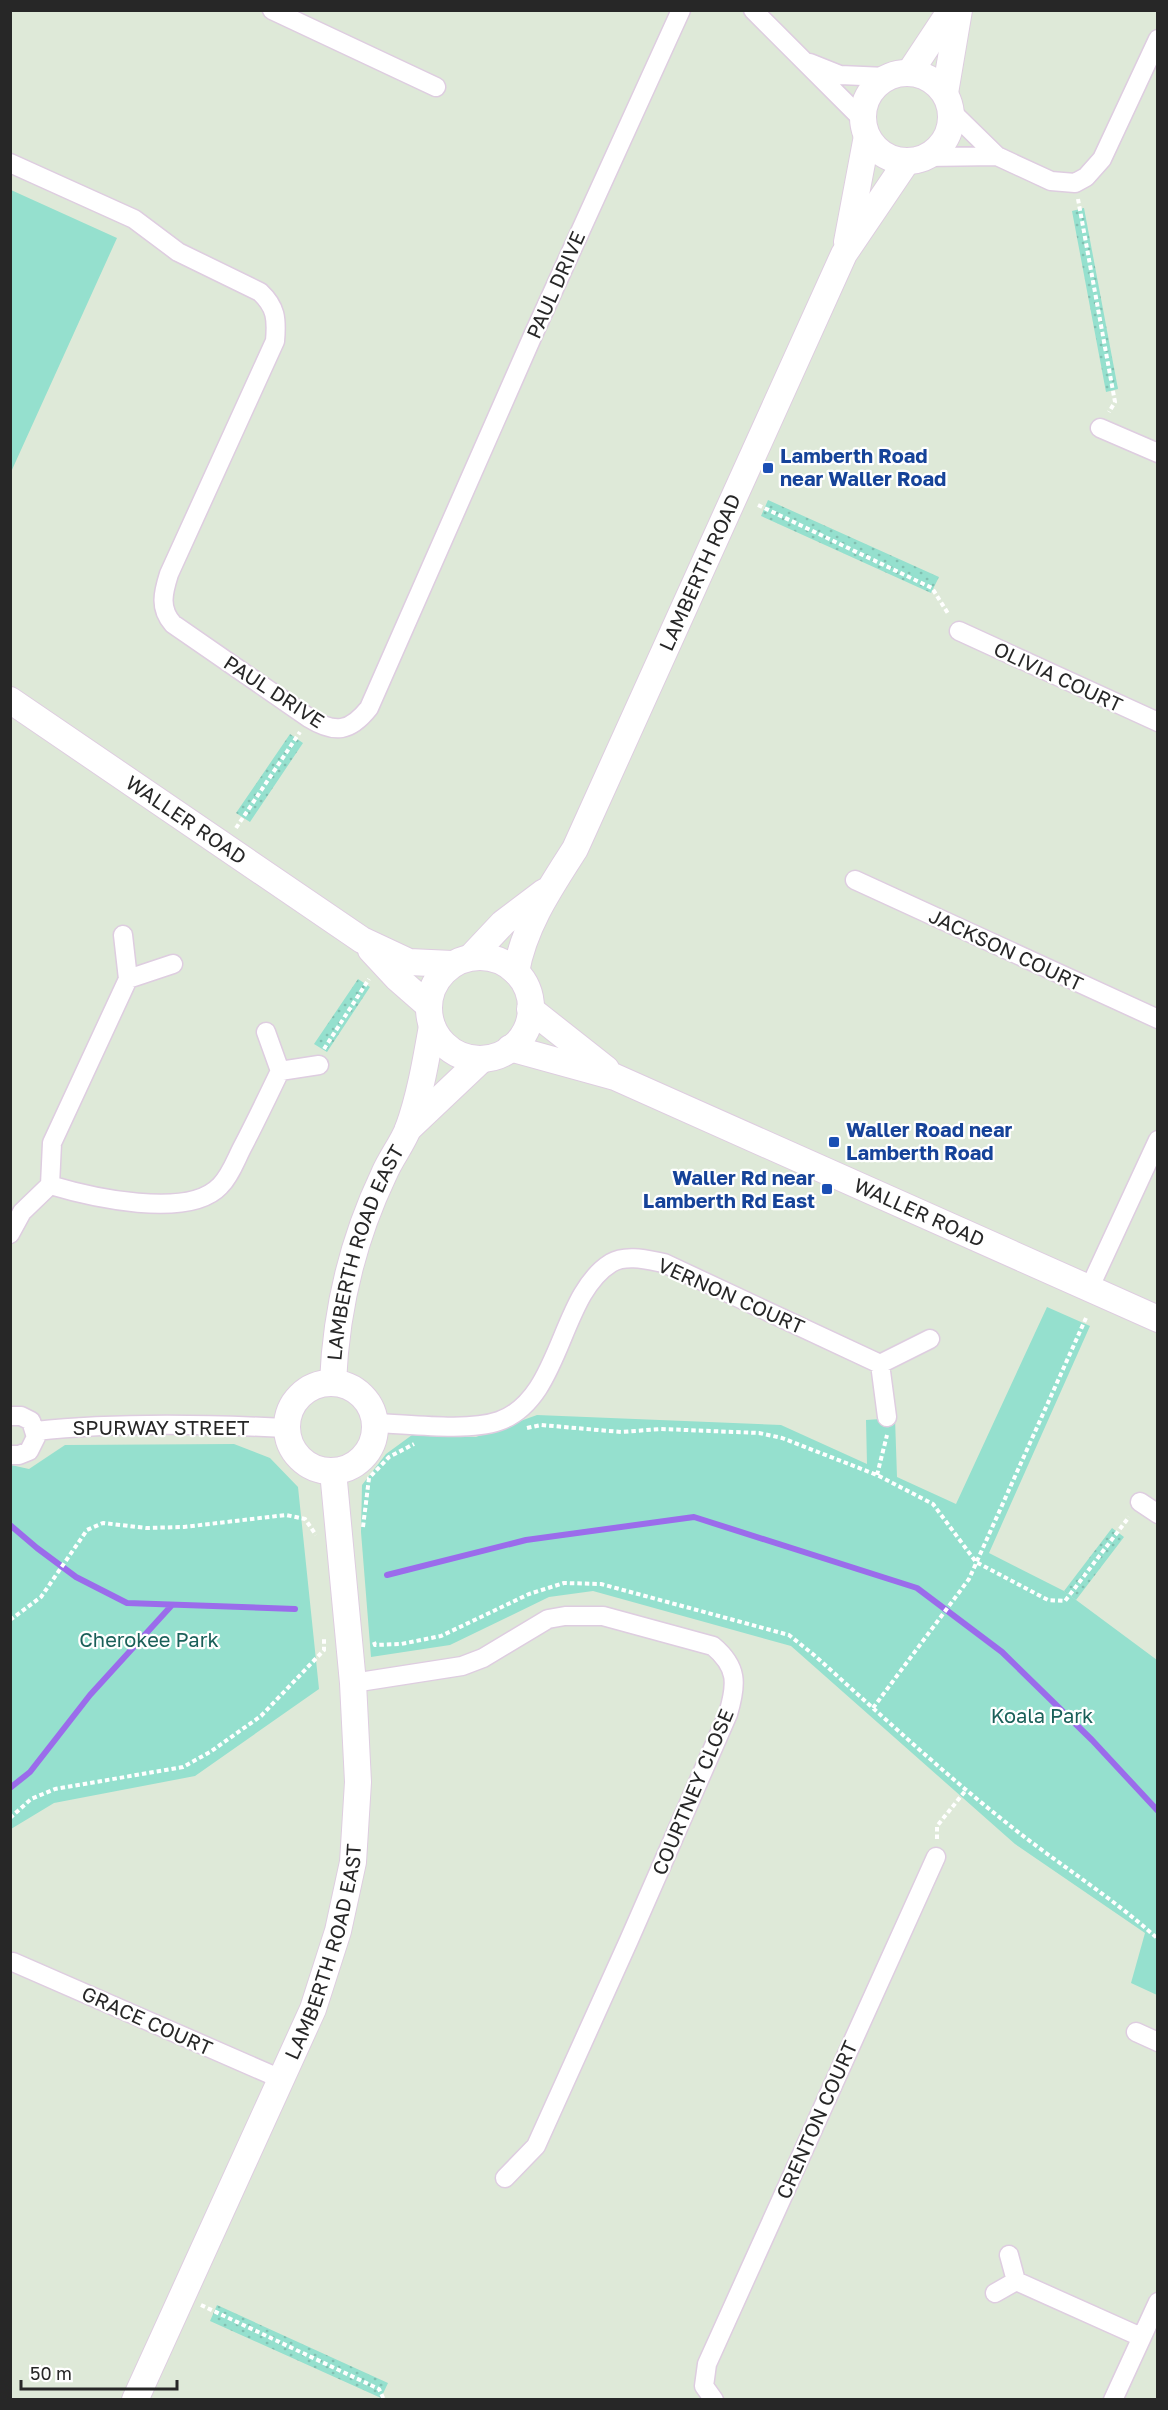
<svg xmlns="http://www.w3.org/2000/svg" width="1168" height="2410" viewBox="0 0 1168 2410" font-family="'Golos Text',sans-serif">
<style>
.grass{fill:url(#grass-dots)}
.park{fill:#95e0ce}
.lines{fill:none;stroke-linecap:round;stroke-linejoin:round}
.stream{stroke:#9b6ceb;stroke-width:6}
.street-casing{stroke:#decde0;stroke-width:21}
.secondary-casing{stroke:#decde0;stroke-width:28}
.path{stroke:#fff;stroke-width:4;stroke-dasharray:4.5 3;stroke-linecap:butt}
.street{stroke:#fff;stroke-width:18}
.secondary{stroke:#fff;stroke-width:26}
.transit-dot{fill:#1a4fb4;stroke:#fff;stroke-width:2}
.labels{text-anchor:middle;stroke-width:4.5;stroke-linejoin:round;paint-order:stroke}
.street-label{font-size:20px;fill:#272727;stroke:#fff}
.transit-label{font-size:20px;font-weight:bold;fill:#164399;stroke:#fff;text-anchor:start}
.park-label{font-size:20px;fill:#1a6059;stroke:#fff}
</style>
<defs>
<pattern id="grass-dots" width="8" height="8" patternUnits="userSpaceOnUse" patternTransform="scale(1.5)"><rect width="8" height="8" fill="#95e0ce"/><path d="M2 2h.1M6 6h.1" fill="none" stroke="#80c0b1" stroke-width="1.8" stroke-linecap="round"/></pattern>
</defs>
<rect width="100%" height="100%" fill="#dee9d8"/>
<path class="grass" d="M 1084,208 L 1118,389 L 1106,392 L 1072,211 Z
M 768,500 L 939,577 L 931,593 L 761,516 Z
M 290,734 L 303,743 L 250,822 L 236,813 Z
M 358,979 L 370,987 L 327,1052 L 314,1044 Z
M 1112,1528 L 1124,1537 L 1076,1600 L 1064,1591 Z
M 217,2305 L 388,2383 L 381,2398 L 210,2321 Z"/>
<path class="park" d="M 11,190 L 117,238 L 11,472 Z
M 1047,1307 L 1090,1326 L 989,1553 L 1064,1591 L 1157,1660 L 1157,1995 L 1131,1983 L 1145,1933 L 1015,1844 L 791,1646 L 593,1591 L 549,1597 L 450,1645 L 371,1657 L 361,1532 L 362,1485 L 386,1454 L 412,1435 L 476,1437 L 537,1415 L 781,1425 L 867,1464 L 866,1420 L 895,1418 L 897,1477 L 956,1504 Z
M 234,1444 L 270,1458 L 298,1487 L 319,1689 L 195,1776 L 54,1803 L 11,1829 L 11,1465 L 29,1469 L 65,1445 Z"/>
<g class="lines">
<path class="stream" d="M 10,1525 L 37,1548 L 76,1577 L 127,1603 L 295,1609
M 387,1575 L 526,1540 L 694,1517 L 917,1588 L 1002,1652 L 1092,1740 L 1158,1811
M 10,1788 L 30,1772 L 90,1695 L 172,1605"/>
<g class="street-casing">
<path id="street" d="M 272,10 L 436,87
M 753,10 L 863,120
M 810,63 L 840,75 L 886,77
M 951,111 L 997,156 L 1051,181 L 1075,183 L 1086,177 L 1102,159 L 1158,39
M 925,157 L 997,156
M 10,163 L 134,219 L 178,252 L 260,292 C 276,307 277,319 275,341 L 169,574 C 163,593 159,608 173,624 L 309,718 C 335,734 350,732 369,708 L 534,333 L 681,10
M 1100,428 L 1158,453
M 959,631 L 1158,722
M 855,880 L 1158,1019
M 128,979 L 173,964
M 266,1032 L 280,1071 L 319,1065
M 50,1185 C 90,1197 188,1220 220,1186 C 231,1175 236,1159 243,1146 C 256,1121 268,1096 280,1071
M 10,1234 L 22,1212 L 50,1185 L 52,1143 L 128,979 L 123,935
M 1089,1289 L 1158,1140
M 10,1416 L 21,1416 L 31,1421 L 36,1437 L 29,1451 L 19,1455 L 10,1455
M 887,1417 L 880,1364 L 930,1339
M 375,1423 C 409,1424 467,1432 499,1421 C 562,1399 559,1295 611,1263 C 626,1254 648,1260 664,1263 L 880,1364
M 36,1431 C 116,1422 205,1424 286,1428
M 1140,1502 L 1158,1514
M 353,1683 L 462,1666 L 483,1658 L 548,1619 L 565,1616 L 603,1616 L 713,1646 C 738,1667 737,1684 728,1714 L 629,1940 L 536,2146 L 505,2178
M 13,1962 L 281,2079
M 1136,2032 L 1158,2042
M 1016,2281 L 1141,2337
M 995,2293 L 1016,2281 L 1009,2255
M 714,2400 L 704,2386 L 707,2364 L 936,1857
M 1113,2400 L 1158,2302"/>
</g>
<g class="secondary-casing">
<g id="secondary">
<path d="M 910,72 L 951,10"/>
<circle cx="907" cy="117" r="44"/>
<path d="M 945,93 L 959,10"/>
<path d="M 847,242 L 867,136"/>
<path id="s1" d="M 10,700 L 362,940 L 409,962 L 452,964"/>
<path d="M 371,950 L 397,978 L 429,1006"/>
<path d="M 471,957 L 503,923 L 544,892"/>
<circle cx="480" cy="1008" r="51"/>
<path id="s2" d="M 516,972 C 524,926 550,888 575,849 L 844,254 L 907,161"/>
<path d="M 530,1009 L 606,1069"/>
<path id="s3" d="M 510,1048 L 615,1077 L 1158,1319"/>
<path d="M 408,1129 L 482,1059"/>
<path id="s4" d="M 333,1382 C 336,1310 353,1239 384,1174 C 391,1158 402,1144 408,1129 C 420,1096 426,1060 432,1026"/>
<circle cx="331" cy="1427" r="44"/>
<path id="s5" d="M 135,2400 L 313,2009 L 338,1931 L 353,1862 L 358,1782 L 353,1683 L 333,1471"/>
</g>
</g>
<path class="path" d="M 1078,199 L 1115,402 L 1109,412
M 758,505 L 932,588 L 949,615
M 236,828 L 300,732
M 324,1049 L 369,979
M 527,1428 L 541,1425 L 621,1432 L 661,1429 L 759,1433 L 782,1438 L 877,1475 L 933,1504 L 976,1562 L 1048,1600 L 1065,1601 L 1129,1517
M 877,1475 L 887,1435
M 363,1527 L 369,1478 L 389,1457 L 414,1444
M 10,1620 L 41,1597 L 87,1530 L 103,1523 L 146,1528 L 184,1527 L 286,1515 L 305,1519 L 316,1535
M 374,1642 L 375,1645 L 401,1644 L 441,1636 L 529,1594 L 564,1583 L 601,1584 L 789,1635 L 814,1655 C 880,1714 944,1774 1013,1828 C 1061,1866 1113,1898 1158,1939
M 873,1708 L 969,1579 L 1086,1318
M 10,1818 L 31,1799 L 55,1789 L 183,1767 L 210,1752 L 261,1716 L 324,1650 L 324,1639
M 937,1839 L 937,1826 L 966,1790
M 201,2305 L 379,2389 L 384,2400"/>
<use href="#street" class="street"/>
<use href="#secondary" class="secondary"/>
</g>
<g class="transit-dot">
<rect x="762" y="462" width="12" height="12" rx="3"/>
<rect x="828" y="1136" width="12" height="12" rx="3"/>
<rect x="821" y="1183" width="12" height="12" rx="3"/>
</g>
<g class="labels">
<g class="street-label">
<text transform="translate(556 285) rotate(-66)" y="7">PAUL DRIVE</text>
<text dy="7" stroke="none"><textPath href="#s2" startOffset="441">LAMBERTH ROAD</textPath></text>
<text transform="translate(1058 677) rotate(25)" y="7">OLIVIA COURT</text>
<text transform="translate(274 692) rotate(33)" y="7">PAUL DRIVE</text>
<text dy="7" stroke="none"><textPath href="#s1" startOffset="213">WALLER ROAD</textPath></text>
<text transform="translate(1006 950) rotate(25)" y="7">JACKSON COURT</text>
<text dy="7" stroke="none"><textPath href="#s3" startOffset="442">WALLER ROAD</textPath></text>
<text dy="7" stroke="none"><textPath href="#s4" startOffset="134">LAMBERTH ROAD EAST</textPath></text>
<text transform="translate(731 1296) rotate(24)" y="7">VERNON COURT</text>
<text x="161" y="1435">SPURWAY STREET</text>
<text transform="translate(693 1792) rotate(-67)" y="7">COURTNEY CLOSE</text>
<text dy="7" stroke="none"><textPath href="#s5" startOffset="488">LAMBERTH ROAD EAST</textPath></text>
<text transform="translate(147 2021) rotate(24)" y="7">GRACE COURT</text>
<text transform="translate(817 2120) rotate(-66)" y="7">CRENTON COURT</text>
</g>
<g class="transit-label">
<text x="780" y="463">Lamberth Road<tspan x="780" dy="23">near Waller Road</tspan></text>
<text x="846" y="1137">Waller Road near<tspan x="846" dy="23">Lamberth Road</tspan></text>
<text x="815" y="1185" text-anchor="end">Waller Rd near<tspan x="815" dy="23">Lamberth Rd East</tspan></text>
</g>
<g class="park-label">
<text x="149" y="1647">Cherokee Park</text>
<text x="1042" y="1723">Koala Park</text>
</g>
</g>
<rect width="1168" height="2410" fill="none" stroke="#272727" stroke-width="24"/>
<path d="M21 2380v9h156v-9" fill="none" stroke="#272727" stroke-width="3"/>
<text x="30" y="2380" font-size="18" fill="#272727" stroke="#ffffff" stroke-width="4.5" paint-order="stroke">50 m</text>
</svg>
